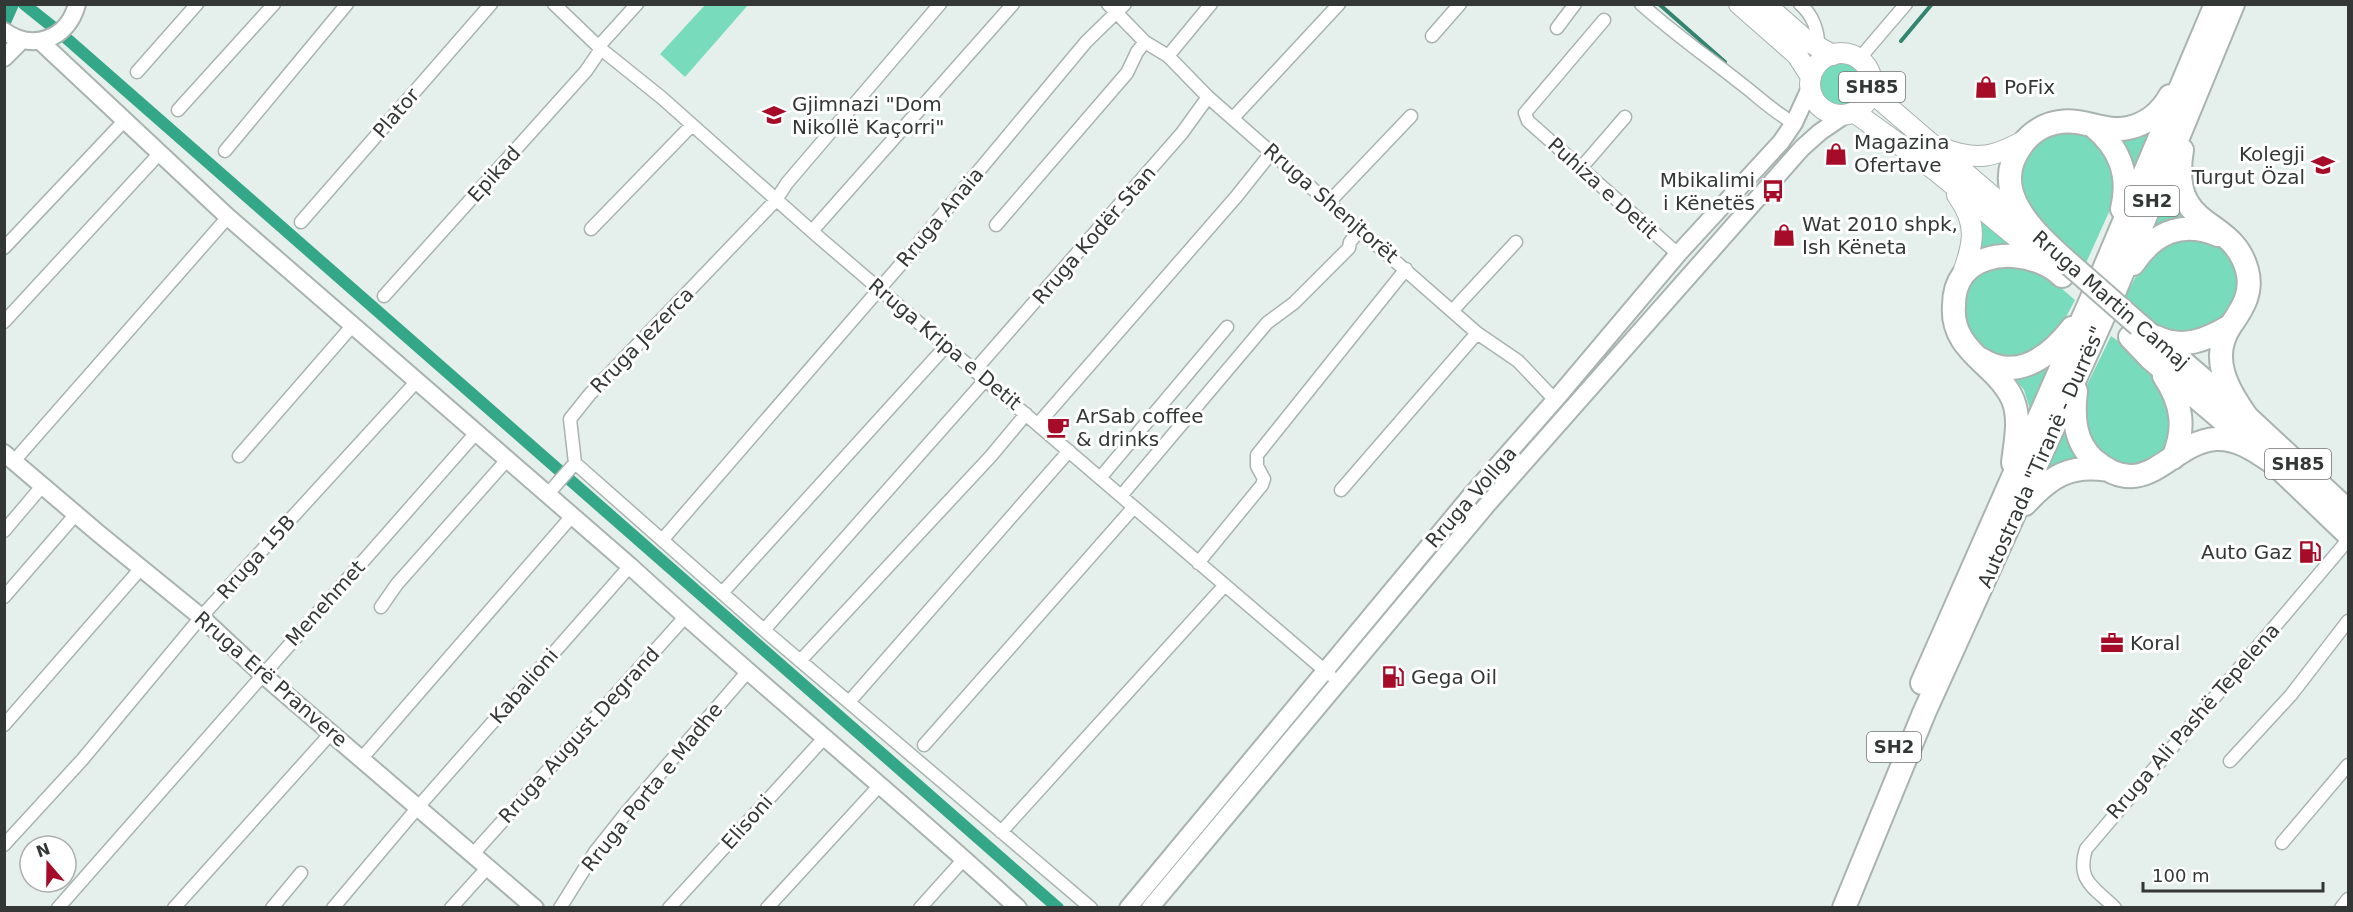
<svg xmlns="http://www.w3.org/2000/svg" width="2353" height="912" viewBox="0 0 2353 912" font-family="'DejaVu Sans',sans-serif">
<style>
.green{fill:#78dcbc}
.lines{fill:none;stroke-linecap:round;stroke-linejoin:round}
.stream{stroke:#34856f;stroke-width:4}
.canal{stroke:#34a788;stroke-width:12}
.street-casing{stroke:#a9b3af;stroke-width:15}
.secondary-casing{stroke:#a9b3af;stroke-width:20}
.primary-casing{stroke:#a9b3af;stroke-width:22}
.highway-casing{stroke:#a9b3af;stroke-width:26}
.street{stroke:#fff;stroke-width:12}
.secondary{stroke:#fff;stroke-width:16}
.primary{stroke:#fff;stroke-width:20}
.highway{stroke:#fff;stroke-width:22}
.highway-bridge-casing{stroke:#a9b3af;stroke-width:26;stroke-linecap:butt}
.highway-bridge{stroke:#fff;stroke-width:22}
.labels{text-anchor:middle;stroke-width:6;stroke-linejoin:round;paint-order:stroke}
.shield{fill:#fff;stroke:#707372;stroke-width:1.5}
.shield-label{font-size:18px;font-weight:bold;fill:#333736}
.poi-label{font-size:20px;fill:#333736;stroke:#fff;text-anchor:start}
.street-label{font-size:20px;fill:#333736;stroke:#fff}
</style>
<rect width="100%" height="100%" fill="#e5f0ec"/>
<path class="green" d="M 705,5 L 748,5 L 685,77 L 660,54 Z
M1820 84a22 22 0 1 1 44 0a22 22 0 1 1-44 0Z
M 2158,117 L 2131,183 L 2110,133 Z
M 2048,131 L 2086,131 L 2114,157 L 2114,201 L 2086,263 L 2028,212 L 2017,167 Z
M 2170,175 L 2187,218 L 2141,241 Z
M 1981,221 L 2016,247 L 1975,253 L 1982,240 Z
M 2178,236 C 2226,245 2238,247 2238,300 L 2209,333 L 2163,331 L 2124,299 L 2146,257 Z
M 2001,262 L 2046,275 L 2075,300 L 2057,334 L 2014,363 L 1971,345 L 1961,300 L 1975,275 Z
M 2111,336 L 2158,370 L 2177,391 L 2166,450 C 2125,473 2120,467 2085,438 L 2083,393 Z
M 2059,356 L 2031,412 L 2024,390 L 2010,373 Z
M 2066,414 L 2083,456 L 2037,479 Z"/>
<g class="lines">
<path class="stream" d="M 1659,4 L 1725,62
M 1901,41 L 1932,4"/>
<path class="canal" d="M 24,4 L 54,28
M 5,22 L 13,4
M 65,37 L 1058,908"/>
<g class="street-casing">
<path id="street" d="M 554,4 L 601,49 L 662,98 L 815,234 L 1330,675
M 1108,4 L 1145,42 L 1168,56 L 1208,97 L 1477,333 L 1518,361 L 1555,400
M 1641,4 C 1672,32 1706,56 1739,82 C 1758,96 1773,112 1794,123
M 1800,4 C 1813,15 1819,32 1818,48
M 1604,20 L 1525,113 L 1528,121 L 1678,254
M 1557,28 L 1575,4
M 1432,36 L 1460,4
M 599,46 L 637,4
M 1168,56 L 1211,4
M 1859,59 L 1906,4
M 137,72 L 197,4
M 178,110 L 274,4
M 1233,118 L 1339,4
M 225,151 L 347,4
M 1581,168 L 1625,117
M 1327,200 L 1331,200 L 1411,116
M 301,222 L 491,4
M 996,225 L 1127,73 L 1137,52 L 1145,42
M 591,229 L 692,125
M 812,231 L 1013,4
M 4,248 L 124,121
M 384,296 L 586,71 L 601,49
M 1453,310 L 1516,242
M 4,322 L 159,154
M 975,370 L 1182,133 L 1208,97
M 1038,424 L 1236,197 L 1272,152
M 239,456 L 353,325
M 14,461 L 228,217
M 575,463 L 764,630 L 1091,908
M 1100,478 L 1227,327
M 1341,490 L 1477,333
M 547,495 L 575,463 L 570,419 L 590,394 L 776,200 L 787,183 L 940,4
M 1121,496 L 1267,323 L 1294,303 L 1349,248 L 1350,242 L 1360,230
M 4,531 L 43,485
M 663,539 L 907,257 L 1086,42 L 1125,4
M 1198,563 L 1262,485 L 1264,479 L 1257,466 L 1257,455 L 1406,269
M 722,593 L 946,346
M 4,597 L 76,514
M 381,607 L 397,584 L 506,461
M 764,630 L 986,379
M 800,661 L 991,456 L 1026,414
M 849,702 L 1069,451
M 4,725 L 142,567
M 924,745 L 1134,507
M 362,758 L 572,516
M 2230,761 L 2291,695 L 2348,621
M 1001,832 L 1225,585
M 2282,843 L 2348,765
M 4,845 L 82,760 L 201,617 L 416,382
M 473,854 L 685,617
M 58,908 L 475,434
M 174,908 L 332,732
M 272,908 L 301,873
M 333,908 L 419,806 L 630,566
M 451,908 L 488,867
M 560,908 L 595,852 L 626,813 L 749,670
M 669,908 L 825,737
M 767,908 L 880,785
M 920,908 L 964,859
M 2115,908 C 2094,887 2076,881 2086,849 L 2348,540
M 2341,908 L 2348,899"/>
</g>
<g class="secondary-casing">
<path id="secondary" d="M 4,31 C 33,52 68,39 77,4
M 40,41 L 228,217 L 630,566 C 757,683 891,791 1018,908
M 4,58 L 22,40
M 4,453 L 98,533 L 201,617 L 262,674 L 535,908
M 1128,908 L 1472,494 L 1555,400 L 1678,254 L 1781,142 L 1794,123 L 1811,86
M 1150,908 L 1486,506 L 1802,148 L 1820,132 L 1845,115"/>
</g>
<g class="primary-casing">
<path id="primary" d="M 1739,4 L 1797,55 L 1811,77
M 1765,4 L 1807,41 L 1833,55
M1810 84a31 31 0 1 1 62 0a31 31 0 1 1-62 0Z
M 1871,92 L 2026,225
M 1854,112 L 1935,170 L 2049,264
M 1942,148 C 1977,162 1995,157 2027,139
M 1957,195 C 1979,225 1973,243 1962,276"/>
</g>
<g class="highway-casing">
<path id="highway" d="M 2093,126 C 2120,148 2130,175 2122,209
M 2182,150 C 2168,233 2232,214 2247,270 C 2253,292 2243,308 2231,325 C 2209,357 2227,389 2247,417
M 2065,260 C 2033,231 1988,190 2022,145 C 2031,132 2045,124 2060,122 C 2083,118 2105,133 2128,128 C 2147,124 2161,112 2170,96
M 2133,264 C 2154,233 2181,220 2218,235
M 2139,325 L 2247,417 L 2348,511
M 2130,337 L 2150,358 L 2275,464 L 2348,534
M 2156,337 C 2183,350 2206,340 2230,326
M 1981,359 C 2017,382 2050,356 2072,328
M 2164,376 C 2182,403 2186,428 2173,458
M 2076,391 C 2073,416 2074,442 2094,460 C 2147,505 2169,442 2216,439 C 2239,438 2257,452 2275,464
M 2013,463 C 2015,443 2021,420 2013,400 C 1998,364 1950,352 1954,305 C 1954,295 1957,283 1963,275 C 1974,260 1995,255 2013,256 C 2030,257 2050,264 2062,276
M 2025,504 C 2051,476 2070,464 2108,470
M 1922,683 L 2091,300 L 2213,11
M 1844,908 L 1924,713 L 2114,293 L 2233,4"/>
</g>
<use href="#street" class="street"/>
<use href="#secondary" class="secondary"/>
<use href="#primary" class="primary"/>
<use href="#highway" class="highway"/>
<g class="highway-bridge-casing">
<path id="highway-bridge" d="M 2065,260 L 2139,325"/>
</g>
<use href="#highway-bridge" class="highway-bridge"/>
</g>
<defs>
<g id="shop-bare" transform="scale(1.8)"><path d="M-5-2.5h2.3a2.7 3.5 0 0 1 5.4 0H5L5.5 6h-11ZM-1.5-2.5h3a1.5 2.3 0 0 0-3 0Z" fill="#a60c28" stroke="#fff" stroke-width="2.5" paint-order="stroke"/></g>
<g id="school-bare" transform="scale(1.8)"><path d="M0-5L7-2L0 1L-7-2ZM-4 1L0 2.5L4 1V4Q0 6-4 4Z" fill="#a60c28" stroke="#fff" stroke-width="2.5" paint-order="stroke"/></g>
<g id="bus-bare" transform="scale(1.8)"><path d="M-5-6H5V4H4V6H2V4H-2V6H-4V4H-5ZM-3.5-4V0h7V-4ZM-3.5 1.2v1.5H-2V1.2ZM2 1.2v1.5H3.5V1.2Z" fill="#a60c28" stroke="#fff" stroke-width="2.5" paint-order="stroke"/></g>
<g id="cafe-bare" transform="scale(1.8)"><path d="M-5.5-4.5H6V0H3Q3 3.5 0 3.5H-2.5Q-5.5 3.5-5.5 0ZM3-3.2v2h1.7v-2ZM-6 4.5H4V6H-6Z" fill="#a60c28" stroke="#fff" stroke-width="2.5" paint-order="stroke"/></g>
<g id="fuel-bare" transform="scale(1.8)"><path d="M-5.5-6h7V0h2V4h1.3V-2.5L3-4.5l.8-.8L6-3V5H2.5V1h-1V6h-7ZM-4.2-4.7v3.2H.2V-4.7Z" fill="#a60c28" stroke="#fff" stroke-width="2.5" paint-order="stroke"/></g>
<g id="office-bare" transform="scale(1.8)"><path d="M-6-3h4V-5.5h4V-3h4V5H-6ZM-1-4.5V-3h2v-1.5ZM-6 0V1H6V0Z" fill="#a60c28" stroke="#fff" stroke-width="2.5" paint-order="stroke"/></g>
</defs>
<g fill-rule="evenodd">
<use href="#shop-bare" x="1986" y="87"/>
<use href="#school-bare" x="774" y="115"/>
<use href="#shop-bare" x="1836" y="154"/>
<use href="#school-bare" x="2323" y="165"/>
<use href="#bus-bare" x="1773" y="191"/>
<use href="#shop-bare" x="1784" y="235"/>
<use href="#cafe-bare" x="1058" y="427"/>
<use href="#fuel-bare" x="2310" y="552"/>
<use href="#office-bare" x="2112" y="643"/>
<use href="#fuel-bare" x="1393" y="677"/>
</g>
<g class="labels">
<g class="shield">
<rect x="1839" y="72" width="66" height="30" rx="4.5"/>
<rect x="2125" y="186" width="54" height="30" rx="4.5"/>
<rect x="2265" y="449" width="66" height="30" rx="4.5"/>
<rect x="1867" y="732" width="54" height="30" rx="4.5"/>
</g>
<g class="shield-label">
<text x="1872" y="93">SH85</text>
<text x="2152" y="207">SH2</text>
<text x="2298" y="470">SH85</text>
<text x="1894" y="753">SH2</text>
</g>
<g class="poi-label">
<text x="2004" y="94">PoFix</text>
<text x="792" y="111">Gjimnazi "Dom<tspan x="792" dy="23">Nikollë Kaçorri"</tspan></text>
<text x="1854" y="149">Magazina<tspan x="1854" dy="23">Ofertave</tspan></text>
<text x="2305" y="161" text-anchor="end">Kolegji<tspan x="2305" dy="23">Turgut Özal</tspan></text>
<text x="1755" y="187" text-anchor="end">Mbikalimi<tspan x="1755" dy="23">i Kënetës</tspan></text>
<text x="1802" y="231">Wat 2010 shpk,<tspan x="1802" dy="23">Ish Këneta</tspan></text>
<text x="1076" y="423">ArSab coffee<tspan x="1076" dy="23">&amp; drinks</tspan></text>
<text x="2292" y="559" text-anchor="end">Auto Gaz</text>
<text x="2130" y="650">Koral</text>
<text x="1411" y="684">Gega Oil</text>
</g>
<g class="street-label">
<text transform="translate(396 113) rotate(-49)" y="7">Plator</text>
<text transform="translate(494 174) rotate(-48)" y="7">Epikad</text>
<text transform="translate(1603 188) rotate(42)" y="7">Puhiza e Detit</text>
<text transform="translate(1331 203) rotate(41)" y="7">Rruga Shenjtorët</text>
<text transform="translate(940 217) rotate(-50)" y="7">Rruga Anaia</text>
<text transform="translate(1094 235) rotate(-49)" y="7">Rruga Kodër Stan</text>
<text transform="translate(2111 300) rotate(41)" y="7">Rruga Martin Camaj</text>
<text transform="translate(642 340) rotate(-46)" y="7">Rruga Jezerca</text>
<text transform="translate(945 344) rotate(40)" y="7">Rruga Kripa e Detit</text>
<text transform="translate(2041 457) rotate(-66)" y="7">Autostrada "Tiranë - Durrës"</text>
<text transform="translate(1471 497) rotate(-49)" y="7">Rruga Vollga</text>
<text transform="translate(256 557) rotate(-48)" y="7">Rruga 15B</text>
<text transform="translate(325 603) rotate(-48)" y="7">Menehmet</text>
<text transform="translate(271 679) rotate(41)" y="7">Rruga Erë Pranvere</text>
<text transform="translate(524 686) rotate(-49)" y="7">Kabalioni</text>
<text transform="translate(2193 721) rotate(-49)" y="7">Rruga Ali Pashë Tepelena</text>
<text transform="translate(579 735) rotate(-48)" y="7">Rruga August Degrand</text>
<text transform="translate(652 787) rotate(-51)" y="7">Rruga Porta e Madhe</text>
<text transform="translate(747 822) rotate(-48)" y="7">Elisoni</text>
</g>
</g>
<rect width="2353" height="912" fill="none" stroke="#333736" stroke-width="12"/>
<g transform="translate(48 864) rotate(340)"><circle r="28" fill="#ffffff" stroke="#adafaf" stroke-width="1.5"/>
<path d="M0-4.5L10 22L0 15L-10 22Z" fill="#a60c28"/>
<text y="-9" font-size="16" font-weight="bold" text-anchor="middle" fill="#333736">N</text>
</g>
<path d="M2143 882v9h180v-9" fill="none" stroke="#333736" stroke-width="3"/>
<text x="2152" y="882" font-size="18" fill="#333736" stroke="#ffffff" stroke-width="4.5" paint-order="stroke">100 m</text>
</svg>
